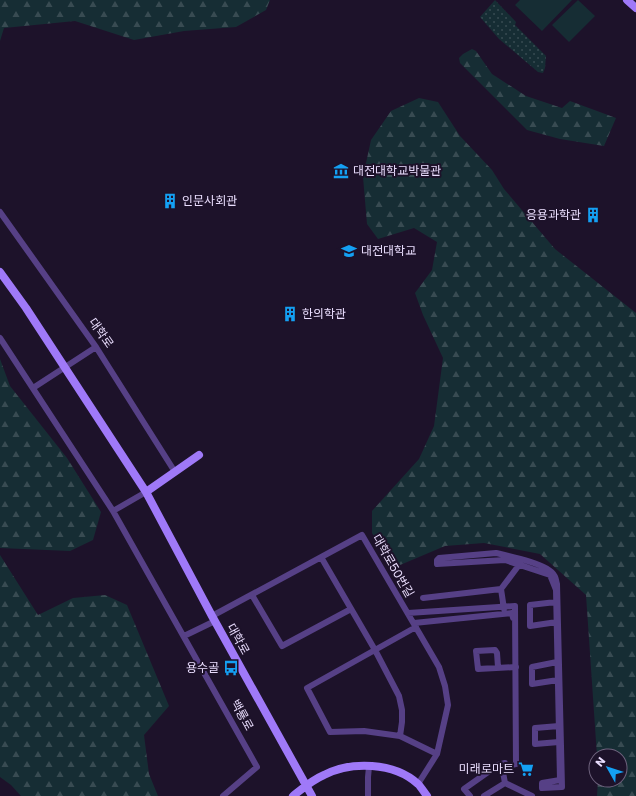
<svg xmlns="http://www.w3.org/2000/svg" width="636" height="796" viewBox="0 0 636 796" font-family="Poppins,'Noto Sans KR',sans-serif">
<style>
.green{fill:url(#green-dots)}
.forest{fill:url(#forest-firs)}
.pitch{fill:#162d34}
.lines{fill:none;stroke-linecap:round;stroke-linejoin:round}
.street{stroke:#564086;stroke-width:6}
.secondary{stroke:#9f79f8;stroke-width:8}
.labels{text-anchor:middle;stroke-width:4;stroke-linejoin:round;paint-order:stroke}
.poi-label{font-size:12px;fill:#e9ddfd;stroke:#1d122a;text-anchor:start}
.street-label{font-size:12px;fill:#e9ddfd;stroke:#1d122a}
</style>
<defs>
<pattern id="green-dots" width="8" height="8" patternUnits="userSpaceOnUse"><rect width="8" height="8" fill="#162d34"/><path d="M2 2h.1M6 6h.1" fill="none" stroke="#384b52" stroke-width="1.8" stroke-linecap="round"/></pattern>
<pattern id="forest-firs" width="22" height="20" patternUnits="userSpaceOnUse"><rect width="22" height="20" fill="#162d34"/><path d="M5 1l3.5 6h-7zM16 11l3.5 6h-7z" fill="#384b52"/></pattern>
</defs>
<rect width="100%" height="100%" fill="#1d122a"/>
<path class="green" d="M 495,0 L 516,22 L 515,25 L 546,56 L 545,68 L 543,73 L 538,72 L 499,39 L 480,17 Z"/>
<path class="forest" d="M 0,0 L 270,0 L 266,10 L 236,27 L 184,31 L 134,40 L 75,21 L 4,28 L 0,41 Z
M 472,49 L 476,51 L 492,74 L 526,96 L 562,108 L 570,101 L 616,118 L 604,146 L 560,139 L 527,130 L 460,63 L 459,58 L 463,54 Z
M 419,98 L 438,102 L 460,136 L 492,170 L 504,189 L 555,249 L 636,313 L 636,796 L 597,796 L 598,780 L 620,780 L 620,756 L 597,756 L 586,595 L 540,554 L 484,543 L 445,546 L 393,568 L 372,533 L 372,511 L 419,459 L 434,426 L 443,358 L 423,315 L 415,293 L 432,270 L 437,242 L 414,228 L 378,239 L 367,224 L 363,177 L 371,140 L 391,111 Z
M 0,359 L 10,386 L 67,458 L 101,512 L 93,540 L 70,551 L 0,548 Z
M 0,555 L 38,615 L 73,598 L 105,595 L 127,605 L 169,706 L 144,735 L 149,774 L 158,796 L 21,796 L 11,785 L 0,777 Z"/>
<path class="pitch" d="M 520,0 L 572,0 L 542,31 L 515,5 Z
M 578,0 L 595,16 L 569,42 L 552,25 Z"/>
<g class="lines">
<path class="street" d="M 0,212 L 96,347 L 175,472
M 0,338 L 113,511 L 257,767 L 223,796
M 33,388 L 96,347
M 113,511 L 146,492
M 496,553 C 509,556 548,564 554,575 C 556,577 556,581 557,584 L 562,787 L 542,788 L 542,783 L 560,780 L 556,590 L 550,575 L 505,560 L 437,564 L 437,560 L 439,558 Z
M 321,557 L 375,650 L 399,696 L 402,710 L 402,722 L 400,736
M 252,595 L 282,646 L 351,609
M 423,598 L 501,589
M 556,602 L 530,605 L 530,626 L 557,622
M 504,609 L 501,589 L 519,565
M 408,613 L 515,606 L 516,764 L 502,767 L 505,783 L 484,796
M 212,616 L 362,535 L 439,667 L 445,686 L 448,705 L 437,754 L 418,784
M 414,623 L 512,613 L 513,618
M 416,627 L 307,688 L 330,732 L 364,731 L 400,736 L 437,754
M 184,636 L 215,621
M 557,662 L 532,667 L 532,684 L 558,680
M 498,667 L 497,653 L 495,650 L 476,651 L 478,669 L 516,667
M 559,726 L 535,728 L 535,744 L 559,742
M 505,783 L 532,796
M 368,796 L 368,777 L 369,767
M 470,796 L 464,789 L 498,765 L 505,763"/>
<path class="secondary" d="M 627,0 L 636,8
M 0,272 L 26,308 L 146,492 L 212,616 L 312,796
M 146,492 L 199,455
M 293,796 C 303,788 312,780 324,775 C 351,761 394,762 418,784 C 421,787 424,792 427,796"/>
</g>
<defs>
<g id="museum-bare" transform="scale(1.2)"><path d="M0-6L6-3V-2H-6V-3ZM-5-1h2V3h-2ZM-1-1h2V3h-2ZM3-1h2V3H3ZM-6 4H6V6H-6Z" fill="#14a0f3" stroke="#1d122a" stroke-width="2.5" paint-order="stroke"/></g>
<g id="building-bare" transform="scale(1.2)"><path d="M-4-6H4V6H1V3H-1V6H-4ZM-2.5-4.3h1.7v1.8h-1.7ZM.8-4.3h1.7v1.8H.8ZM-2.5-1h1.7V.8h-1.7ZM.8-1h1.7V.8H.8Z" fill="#14a0f3" stroke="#1d122a" stroke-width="2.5" paint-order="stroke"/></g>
<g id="university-bare" transform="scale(1.2)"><path d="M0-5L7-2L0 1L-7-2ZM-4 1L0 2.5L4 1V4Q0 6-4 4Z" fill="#14a0f3" stroke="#1d122a" stroke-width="2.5" paint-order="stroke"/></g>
<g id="bus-bare" transform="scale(1.2)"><path d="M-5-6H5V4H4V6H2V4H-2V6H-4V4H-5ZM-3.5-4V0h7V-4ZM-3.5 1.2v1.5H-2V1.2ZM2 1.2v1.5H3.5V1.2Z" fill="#14a0f3" stroke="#1d122a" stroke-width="2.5" paint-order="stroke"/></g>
<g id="supermarket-bare" transform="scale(1.2)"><path d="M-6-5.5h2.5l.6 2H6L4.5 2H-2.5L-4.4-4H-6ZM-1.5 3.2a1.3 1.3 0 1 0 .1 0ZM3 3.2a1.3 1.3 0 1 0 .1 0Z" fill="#14a0f3" stroke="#1d122a" stroke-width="2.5" paint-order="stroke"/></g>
</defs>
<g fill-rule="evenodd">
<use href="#museum-bare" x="341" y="171"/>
<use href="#building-bare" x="170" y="201"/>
<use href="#building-bare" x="593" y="215"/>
<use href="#university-bare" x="349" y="251"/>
<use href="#building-bare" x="290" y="314"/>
<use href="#bus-bare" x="231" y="668"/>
<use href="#supermarket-bare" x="526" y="769"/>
</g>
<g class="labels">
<g class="poi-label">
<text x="353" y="175">대전대학교박물관</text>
<text x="182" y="205">인문사회관</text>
<text x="581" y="219" text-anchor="end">응용과학관</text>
<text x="361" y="255">대전대학교</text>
<text x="302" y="318">한의학관</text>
<text x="219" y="672" text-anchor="end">용수골</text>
<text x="514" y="773" text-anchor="end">미래로마트</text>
</g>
<g class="street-label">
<text transform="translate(101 333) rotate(55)" y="4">대학로</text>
<text transform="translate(393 566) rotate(60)" y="4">대학로50번길</text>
<text transform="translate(238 639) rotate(61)" y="4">대학로</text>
<text transform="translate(242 715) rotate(61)" y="4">백룡로</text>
</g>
</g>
<g transform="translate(608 768) rotate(309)"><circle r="19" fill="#1d122a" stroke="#6f637e"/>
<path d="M0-3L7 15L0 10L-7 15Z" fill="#14a0f3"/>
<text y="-6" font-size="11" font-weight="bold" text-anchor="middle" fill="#e9ddfd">N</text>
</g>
</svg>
